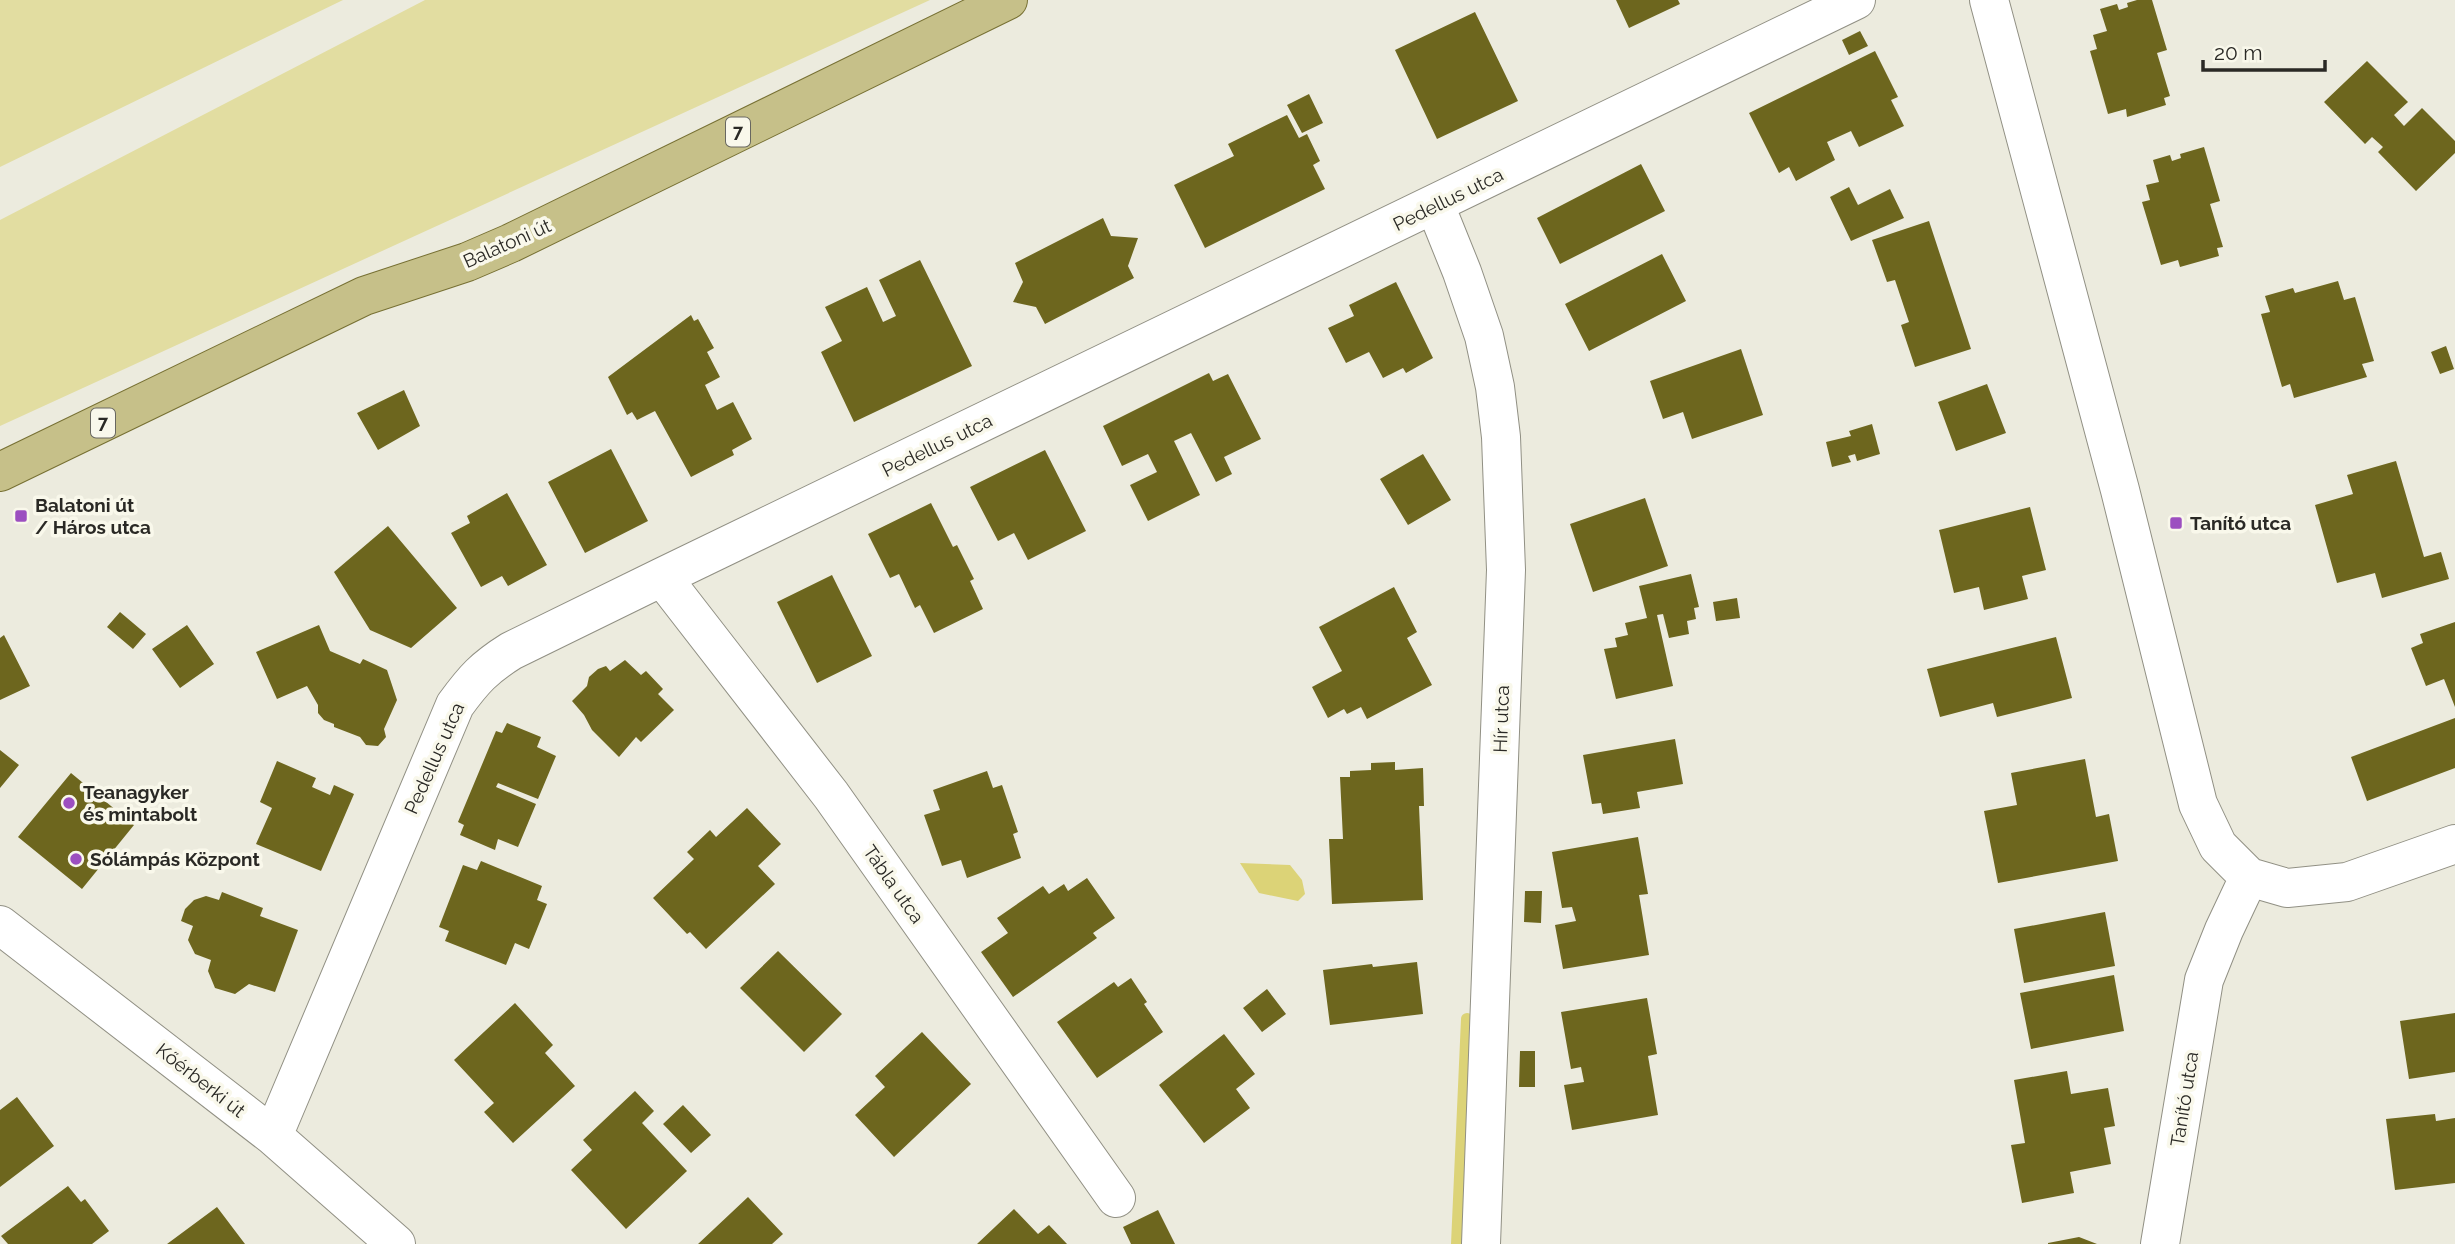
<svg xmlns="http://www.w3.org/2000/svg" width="2455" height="1244" viewBox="0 0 2455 1244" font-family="Raleway,sans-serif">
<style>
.green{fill:#e2dda1}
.water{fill:#dcd377}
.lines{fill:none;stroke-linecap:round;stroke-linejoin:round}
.stream{stroke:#dcd377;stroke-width:12}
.building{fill:#6d661e}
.minor-casing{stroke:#919084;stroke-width:40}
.major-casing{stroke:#777033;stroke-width:40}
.minor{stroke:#fff;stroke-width:38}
.major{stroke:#c6c089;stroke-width:38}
.poi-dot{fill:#9c4fc0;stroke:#f9f8eb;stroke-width:2.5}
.labels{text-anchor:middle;stroke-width:7;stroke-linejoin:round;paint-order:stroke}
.shield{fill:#f9f8eb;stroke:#686760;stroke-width:2}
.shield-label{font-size:18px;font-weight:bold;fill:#2a2925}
.street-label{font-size:19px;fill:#2a2925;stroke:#f9f8eb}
.poi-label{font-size:19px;font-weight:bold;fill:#2a2925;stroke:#f9f8eb;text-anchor:start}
</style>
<rect width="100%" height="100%" fill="#ecebde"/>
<path class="green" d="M 0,0 L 343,0 L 0,167 Z
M 425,0 L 930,0 L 0,426 L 0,220 Z"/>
<path class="water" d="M 1240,863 L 1290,865 L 1302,880 L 1305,894 L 1298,901 L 1259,893 Z"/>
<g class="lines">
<path class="stream" d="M 1457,1244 L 1467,1019"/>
</g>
<path class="building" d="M 1616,0 L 1678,0 L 1680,4 L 1629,28 Z
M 2137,0 L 2152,0 L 2167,50 L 2157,53 L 2170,96 L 2164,98 L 2166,105 L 2127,117 L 2126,109 L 2108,114 L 2090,51 L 2097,49 L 2093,35 L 2107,31 L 2100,9 L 2117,4 L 2119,10 L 2128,7 L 2127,3 Z
M 1475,12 L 1518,101 L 1437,139 L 1395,50 Z
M 1860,31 L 1868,46 L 1849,55 L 1842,40 Z
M 1875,51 L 1898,97 L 1891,100 L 1904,126 L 1859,147 L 1851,131 L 1827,142 L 1835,160 L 1796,181 L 1789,167 L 1779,173 L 1749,113 Z
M 2367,61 L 2408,102 L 2394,115 L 2404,126 L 2422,108 L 2455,141 L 2455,153 L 2416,191 L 2378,152 L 2383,147 L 2372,137 L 2365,144 L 2324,102 Z
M 1309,94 L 1323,123 L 1302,133 L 1287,105 Z
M 1287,115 L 1299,138 L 1307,134 L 1320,161 L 1313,165 L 1325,189 L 1205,248 L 1174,185 L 1234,156 L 1228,144 Z
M 2204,147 L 2220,201 L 2210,204 L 2223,247 L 2217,248 L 2219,256 L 2180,267 L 2178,260 L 2161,265 L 2142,202 L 2150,200 L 2146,185 L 2159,182 L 2153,160 L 2170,155 L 2172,161 L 2181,158 L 2180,154 Z
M 1641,164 L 1665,211 L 1560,264 L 1537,218 Z
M 1849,187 L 1858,205 L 1890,189 L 1904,218 L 1851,241 L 1830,197 Z
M 1103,218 L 1111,236 L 1138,238 L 1128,266 L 1134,278 L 1045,324 L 1036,307 L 1013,302 L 1023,282 L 1015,263 Z
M 1929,221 L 1971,349 L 1915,367 L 1901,325 L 1909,322 L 1895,280 L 1887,282 L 1872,240 Z
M 1662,254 L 1686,301 L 1589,351 L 1565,304 Z
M 920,260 L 972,366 L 854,422 L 821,352 L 842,341 L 825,307 L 867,287 L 883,322 L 896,316 L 879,280 Z
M 2338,281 L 2344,300 L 2355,297 L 2374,361 L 2362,364 L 2367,377 L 2294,398 L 2290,384 L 2282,387 L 2261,314 L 2270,312 L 2265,296 L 2293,288 L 2295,293 Z
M 1396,282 L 1433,358 L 1406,373 L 1403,368 L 1383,378 L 1369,352 L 1346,363 L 1328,328 L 1354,316 L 1349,305 Z
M 691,315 L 694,321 L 698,319 L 714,348 L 707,352 L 720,377 L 705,385 L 717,410 L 733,402 L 752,439 L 732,450 L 734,455 L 691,477 L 655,411 L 637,420 L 632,412 L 627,415 L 608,377 Z
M 2446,346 L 2454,369 L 2440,374 L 2431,352 Z
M 1741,349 L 1763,415 L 1692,439 L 1683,412 L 1663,419 L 1650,381 Z
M 1209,373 L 1213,381 L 1228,374 L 1261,439 L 1224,457 L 1232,474 L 1216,482 L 1191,433 L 1174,441 L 1200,495 L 1148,521 L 1130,485 L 1157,472 L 1148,454 L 1122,466 L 1103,426 Z
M 1987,384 L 2006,433 L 1956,451 L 1938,402 Z
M 404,390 L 420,426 L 378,450 L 357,413 Z
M 1872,424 L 1880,454 L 1857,461 L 1855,454 L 1848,456 L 1851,462 L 1832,467 L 1826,442 L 1851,436 L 1849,431 Z
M 611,449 L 648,521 L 585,553 L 548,482 Z
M 1045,450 L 1086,531 L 1028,560 L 1014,533 L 998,541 L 970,487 Z
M 1423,454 L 1451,500 L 1408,525 L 1380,479 Z
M 2396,461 L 2424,557 L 2441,552 L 2449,579 L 2382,598 L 2375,573 L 2337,583 L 2315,505 L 2353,494 L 2347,475 Z
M 507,493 L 547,565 L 508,586 L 502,576 L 481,587 L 451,533 L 470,523 L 467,516 Z
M 1645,498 L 1668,566 L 1593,592 L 1570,524 Z
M 931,503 L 953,547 L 957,545 L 974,579 L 970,581 L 983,609 L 934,633 L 920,605 L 915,608 L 899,574 L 890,578 L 868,534 Z
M 2030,507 L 2046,570 L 2022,576 L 2028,599 L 1984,610 L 1979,587 L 1954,593 L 1939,530 Z
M 388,526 L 457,608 L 411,648 L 370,630 L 334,572 Z
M 1691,574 L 1699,607 L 1694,608 L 1696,619 L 1687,621 L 1689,634 L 1669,638 L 1663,614 L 1657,615 L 1673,686 L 1616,699 L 1604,649 L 1617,647 L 1615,638 L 1628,635 L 1625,623 L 1647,618 L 1639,586 Z
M 832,575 L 872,656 L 817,683 L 777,602 Z
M 1394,587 L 1417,632 L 1407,638 L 1432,685 L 1367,719 L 1361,707 L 1347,714 L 1344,709 L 1328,718 L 1312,687 L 1342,671 L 1319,627 Z
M 1737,598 L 1740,618 L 1716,621 L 1713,602 Z
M 120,612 L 146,634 L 133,649 L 107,627 Z
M 2455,622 L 2455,707 L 2444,679 L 2426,686 L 2411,648 L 2423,643 L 2420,634 Z
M 187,625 L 214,664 L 180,688 L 152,649 Z
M 319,625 L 330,651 L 360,664 L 363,659 L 387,670 L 397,700 L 384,729 L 386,737 L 378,746 L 366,745 L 360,737 L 334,727 L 334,724 L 324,720 L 318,713 L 318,705 L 307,686 L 277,699 L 256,652 Z
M 4,635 L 30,686 L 0,700 L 0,638 Z
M 2056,637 L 2072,698 L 1997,717 L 1993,703 L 1940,717 L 1927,669 Z
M 625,660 L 641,675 L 646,671 L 663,689 L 658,694 L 674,710 L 641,742 L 636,737 L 619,757 L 592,730 L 584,715 L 572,701 L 587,686 L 589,677 L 598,669 L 606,666 L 610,671 Z
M 2455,718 L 2455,768 L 2367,801 L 2351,757 Z
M 507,723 L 541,737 L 537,747 L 556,756 L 538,799 L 498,783 L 496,787 L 536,804 L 518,847 L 498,839 L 495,850 L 460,835 L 464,825 L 458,822 L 496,731 L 502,733 Z
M 1675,739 L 1683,784 L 1637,792 L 1640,808 L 1603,814 L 1601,803 L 1592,804 L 1583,755 Z
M 0,750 L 19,765 L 0,788 Z
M 2085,759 L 2096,817 L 2109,814 L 2118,861 L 1998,883 L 1984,811 L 2017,805 L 2011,773 Z
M 277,761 L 316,778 L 312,787 L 330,795 L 334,785 L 354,794 L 321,871 L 256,844 L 272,808 L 260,802 Z
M 1395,762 L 1395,770 L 1423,768 L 1424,806 L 1419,806 L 1423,900 L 1332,904 L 1329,839 L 1343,839 L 1340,777 L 1350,777 L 1350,771 L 1371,770 L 1371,763 Z
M 987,771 L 993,788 L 1002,785 L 1018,832 L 1013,834 L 1021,858 L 967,878 L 961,860 L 942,866 L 924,815 L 940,810 L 933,790 Z
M 71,773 L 134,825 L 82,889 L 18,837 Z
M 747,808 L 781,844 L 758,866 L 775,884 L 706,949 L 690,932 L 687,934 L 653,898 L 694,859 L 687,852 L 710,830 L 716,837 Z
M 1638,837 L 1648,894 L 1639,895 L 1649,955 L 1563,969 L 1555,925 L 1576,921 L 1572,907 L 1562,908 L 1552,852 Z
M 481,861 L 542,886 L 537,900 L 547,904 L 529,949 L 515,943 L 506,965 L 445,941 L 449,931 L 439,927 L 463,865 L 477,870 Z
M 1087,878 L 1115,918 L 1093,933 L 1097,938 L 1013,997 L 981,952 L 1008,933 L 997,918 L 1043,886 L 1049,894 L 1064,884 L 1068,891 Z
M 1525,891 L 1542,891 L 1541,923 L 1524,922 Z
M 222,892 L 263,908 L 260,916 L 298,930 L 275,992 L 249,984 L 235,994 L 215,988 L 208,971 L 211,960 L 195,954 L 188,940 L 193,926 L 181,921 L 185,909 L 194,900 L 206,896 L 219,900 Z
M 2105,912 L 2115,966 L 2024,983 L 2014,929 Z
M 778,951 L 842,1014 L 804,1052 L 740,988 Z
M 1417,962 L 1423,1014 L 1330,1025 L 1323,970 L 1372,964 L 1373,967 Z
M 2114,975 L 2124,1031 L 2031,1049 L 2020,993 Z
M 1131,978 L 1147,1002 L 1144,1004 L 1163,1032 L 1097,1078 L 1057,1022 L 1114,982 L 1118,987 Z
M 1267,989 L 1286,1014 L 1262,1032 L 1243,1008 Z
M 1647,998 L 1657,1054 L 1648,1056 L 1658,1115 L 1572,1130 L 1564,1085 L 1584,1082 L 1581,1067 L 1571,1069 L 1561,1012 Z
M 515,1003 L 553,1045 L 545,1053 L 575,1086 L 513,1143 L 484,1112 L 494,1103 L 454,1060 Z
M 2455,1013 L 2455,1072 L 2409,1079 L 2400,1021 Z
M 922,1032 L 971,1084 L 894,1157 L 855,1115 L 885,1087 L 875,1076 Z
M 1224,1034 L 1255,1074 L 1236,1089 L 1250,1108 L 1204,1143 L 1159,1085 Z
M 1520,1051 L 1535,1051 L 1535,1087 L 1519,1087 Z
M 2067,1071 L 2071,1094 L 2108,1088 L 2115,1126 L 2104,1128 L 2111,1164 L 2070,1172 L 2074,1193 L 2022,1203 L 2011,1145 L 2025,1143 L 2014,1080 Z
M 635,1091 L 654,1111 L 642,1123 L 687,1171 L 626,1229 L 571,1170 L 592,1150 L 583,1140 Z
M 17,1097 L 54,1146 L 0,1187 L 0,1110 Z
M 683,1105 L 711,1135 L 691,1153 L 663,1124 Z
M 2435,1114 L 2436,1121 L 2455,1118 L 2455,1183 L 2395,1190 L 2386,1119 Z
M 68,1186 L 81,1202 L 85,1199 L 109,1231 L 92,1244 L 8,1244 L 1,1236 Z
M 748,1197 L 783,1234 L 772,1244 L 698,1244 Z
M 217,1207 L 245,1244 L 167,1244 Z
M 1014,1209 L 1038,1234 L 1049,1225 L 1067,1244 L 977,1244 Z
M 1158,1210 L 1175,1244 L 1131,1244 L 1123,1227 Z
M 2079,1237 L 2097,1244 L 2048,1244 L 2048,1243 Z"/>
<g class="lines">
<g class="minor-casing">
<path id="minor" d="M 1989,0 L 2120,490 L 2198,804 L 2218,846 L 2249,877 L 2287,888 L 2347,882 L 2455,844
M 1435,205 L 1462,272 L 1484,336 L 1495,387 L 1501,437 L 1506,570 L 1481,1244
M 662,577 L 831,795 L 1116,1198
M 0,925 L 273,1136 L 396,1244
M 273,1136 L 455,705 C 474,679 484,668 511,651 L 662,577 L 1856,0
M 2160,1244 L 2204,980 L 2224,930 L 2249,877"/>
</g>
<g class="major-casing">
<path id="major" d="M 0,472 L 364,296 L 467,262 L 511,243 L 1008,0"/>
</g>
<use href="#minor" class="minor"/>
<use href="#major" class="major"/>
</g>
<g class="poi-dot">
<rect x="14" y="509" width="14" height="14" rx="3.5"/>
<rect x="2169" y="516" width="14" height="14" rx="3.5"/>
<circle cx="69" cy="803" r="7"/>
<circle cx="76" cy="859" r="7"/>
</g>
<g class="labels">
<g class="shield">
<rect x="726" y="117.5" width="24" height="29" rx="5"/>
<rect x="91" y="408.5" width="24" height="29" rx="5"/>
</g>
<g class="shield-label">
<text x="738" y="138">7</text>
<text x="103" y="429">7</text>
</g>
<g class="street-label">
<text transform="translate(1448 199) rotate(-26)" y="7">Pedellus utca</text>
<text transform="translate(507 243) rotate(-24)" y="7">Balatoni út</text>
<text transform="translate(937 445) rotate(-26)" y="7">Pedellus utca</text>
<text transform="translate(1501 719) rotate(-88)" y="7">Hír utca</text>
<text transform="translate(434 758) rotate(-66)" y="7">Pedellus utca</text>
<text transform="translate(894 884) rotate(55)" y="7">Tábla utca</text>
<text transform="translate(201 1080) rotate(38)" y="7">Kőérberki út</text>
<text transform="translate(2184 1099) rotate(-81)" y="7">Tanító utca</text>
</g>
<g class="poi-label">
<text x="35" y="512">Balatoni út<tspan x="35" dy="22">/ Háros utca</tspan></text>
<text x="2190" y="530">Tanító utca</text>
<text x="83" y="799">Teanagyker<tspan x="83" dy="22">és mintabolt</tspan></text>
<text x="90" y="866">Sólámpás Központ</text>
</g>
</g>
<path d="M2203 60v10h122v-10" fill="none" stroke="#2a2925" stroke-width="3.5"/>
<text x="2214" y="60" font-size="21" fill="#2a2925" stroke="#f9f8eb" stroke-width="5" paint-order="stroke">20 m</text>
</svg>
